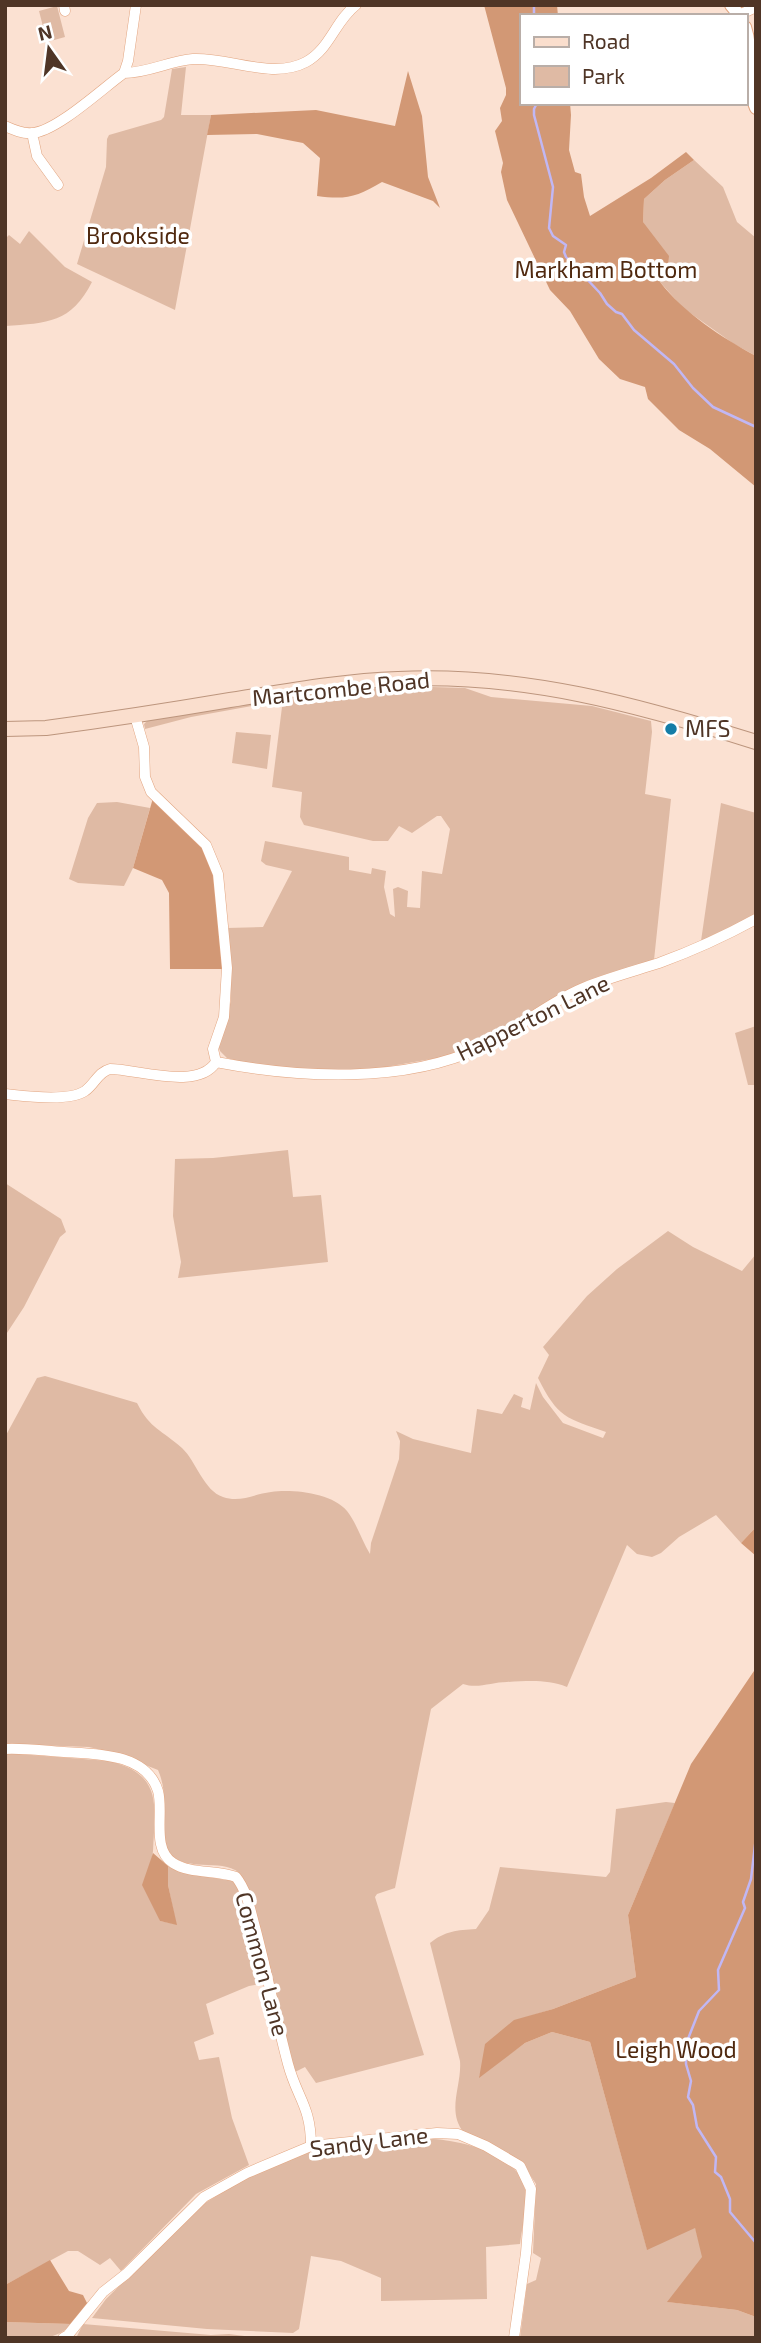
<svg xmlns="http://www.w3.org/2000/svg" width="761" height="2343" viewBox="0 0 761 2343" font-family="'Exo 2',sans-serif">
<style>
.green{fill:#dfbaa4}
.forest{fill:#d29875}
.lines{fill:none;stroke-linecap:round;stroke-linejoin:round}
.stream{stroke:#c1b7f4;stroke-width:2.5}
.street-casing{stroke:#e2a580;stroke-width:11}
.secondary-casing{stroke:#e2a580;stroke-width:14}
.primary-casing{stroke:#bc957d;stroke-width:16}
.street{stroke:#fff;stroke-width:10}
.secondary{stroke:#fff;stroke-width:12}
.primary{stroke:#fadecd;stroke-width:14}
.poi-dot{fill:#147da7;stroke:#fff;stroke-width:2.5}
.labels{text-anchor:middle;stroke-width:7;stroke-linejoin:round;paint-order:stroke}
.park-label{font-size:23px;fill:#50290f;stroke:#fff}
.street-label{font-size:23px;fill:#4f3526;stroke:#fff}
.poi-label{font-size:23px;fill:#4f3526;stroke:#fff;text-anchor:start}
</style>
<rect width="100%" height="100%" fill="#fbe1d2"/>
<path class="green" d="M 57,6 L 65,37 L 47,42 L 39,11 Z
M 186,67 L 181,115 L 211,115 L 175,310 L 77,264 L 106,167 L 107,139 L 109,135 L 161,120 L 164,117 L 172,69 Z
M 694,160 L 723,187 L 737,222 L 756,238 L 756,356 L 734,344 L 683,308 L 660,282 L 643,222 L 644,199 L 665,180 Z
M 29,231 L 65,267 L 92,282 C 71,323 48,323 5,326 L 5,239 L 9,235 L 20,244 Z
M 400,686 L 465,688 L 491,697 L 592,706 L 651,721 L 652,732 L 645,794 L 671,799 L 654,960 L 602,976 L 484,1043 L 460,1054 L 351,1073 L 253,1065 L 227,1058 L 220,1051 L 218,1045 L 231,1001 L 227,928 L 263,927 L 292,871 L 266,865 L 261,861 L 265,841 L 349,857 L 349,870 L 371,874 L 372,868 L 386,871 L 384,887 L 390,914 L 395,917 L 393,889 L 398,887 L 408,891 L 407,907 L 420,908 L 422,871 L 442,874 L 450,829 L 441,816 L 437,816 L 412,833 L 399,826 L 388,841 L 373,841 L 304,825 L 300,817 L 302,792 L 272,787 L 282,707 L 288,697 Z
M 267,701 L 274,702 L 191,717 L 145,729 L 144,724 L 147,721 Z
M 236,732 L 271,735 L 267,769 L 232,763 Z
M 117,802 L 150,808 L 133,868 L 124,886 L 78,883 L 69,879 L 88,818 L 97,803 Z
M 721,803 L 756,813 L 756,914 L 701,941 Z
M 756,1026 L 756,1085 L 748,1085 L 735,1033 Z
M 288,1150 L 293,1197 L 321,1195 L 328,1262 L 178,1278 L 181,1262 L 173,1216 L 175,1159 L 213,1158 Z
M 5,1183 L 61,1219 L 66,1232 L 60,1237 L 24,1307 L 5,1336 Z
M 668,1231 L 693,1247 L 742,1271 L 756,1254 L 756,1527 L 741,1543 L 716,1515 L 679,1537 L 661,1553 L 652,1557 L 637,1554 L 627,1545 L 567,1687 C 547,1679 528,1681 507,1682 C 492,1682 478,1689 463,1684 L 431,1709 L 395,1888 L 377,1894 L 375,1897 L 424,2055 L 316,2083 L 305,2067 L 295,2072 L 243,1879 C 240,1876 239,1872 235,1870 C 216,1859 176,1874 166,1846 C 158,1823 171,1800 158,1770 L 115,1753 L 89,1747 L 5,1744 L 5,1437 L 37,1378 L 45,1376 L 137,1403 C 150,1429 162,1430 182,1448 C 196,1461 204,1491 223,1497 C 240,1503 254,1494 271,1492 C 293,1489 332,1493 347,1511 C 357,1524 362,1541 370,1554 L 371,1543 L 399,1459 L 400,1441 L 396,1431 L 413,1439 L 471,1453 L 477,1409 L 502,1414 L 514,1394 L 523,1398 L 521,1407 L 530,1410 L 536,1383 L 543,1397 L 563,1423 L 603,1438 L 606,1432 C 566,1418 558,1418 538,1378 L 549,1355 L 543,1347 L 587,1296 L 617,1269 Z
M 5,1753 L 109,1761 C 163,1774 155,1805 153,1851 C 153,1856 150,1861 150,1867 C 152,1885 157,1904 160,1921 L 176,1924 L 168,1885 L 168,1866 L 187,1874 L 234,1881 L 245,1905 L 265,1983 L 249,1986 L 206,2004 L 214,2034 L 194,2042 L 199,2060 L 219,2057 L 232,2118 L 249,2165 L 196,2194 L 121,2271 L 110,2258 L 100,2265 L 78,2251 L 68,2251 L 5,2285 Z
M 666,1802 L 675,1803 L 628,1915 L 636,1977 L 553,2009 L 514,2021 L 479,2076 L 525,2043 L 552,2032 L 590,2042 L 647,2249 L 695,2227 L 703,2257 L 668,2302 L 737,2310 L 756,2317 L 756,2338 L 520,2338 L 527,2284 L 536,2280 L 541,2258 L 533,2253 L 536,2184 L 524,2166 L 464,2133 C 446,2111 462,2086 460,2061 L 430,1943 C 445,1931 457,1930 476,1929 L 489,1910 L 500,1867 L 606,1877 L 610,1872 L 616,1809 Z
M 433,2139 C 463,2141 518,2154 525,2189 C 528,2206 522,2227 520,2244 L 486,2247 L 487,2299 L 381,2301 L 381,2278 L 341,2261 L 311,2256 L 299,2329 L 293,2333 L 207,2329 L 92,2318 L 106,2299 L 202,2205 L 248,2176 L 313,2150 Z
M 5,2322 L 71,2324 C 56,2343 28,2338 5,2338 Z
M 83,2324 L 211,2335 L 229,2334 L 261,2338 L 79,2338 L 77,2336 Z"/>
<path class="forest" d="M 484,5 L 557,5 L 558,16 L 521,16 L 521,103 L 570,103 L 571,115 L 569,150 L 575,172 L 581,174 L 584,197 L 590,216 L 651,178 L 686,152 L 694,160 L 665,180 L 644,199 L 643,222 L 669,256 L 667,272 L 660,282 C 684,313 721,337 756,356 L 756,487 L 710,449 L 679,430 L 648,399 L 645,387 L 620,379 L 599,359 L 570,311 L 550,290 L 507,200 L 501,172 L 503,163 L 495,131 L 502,121 L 500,108 L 506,95 L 506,88 Z
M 408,71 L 422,116 L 428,177 L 440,208 L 433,201 L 382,182 C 357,197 346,200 317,196 L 320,158 L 303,143 L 257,134 L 207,135 L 211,115 L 316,110 L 395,126 Z
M 153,798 L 179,826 L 203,847 L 215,874 L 223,969 L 170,969 L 169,893 L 162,880 L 133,868 Z
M 756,1527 L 756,1556 L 741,1543 Z
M 756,1668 L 756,2317 L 737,2310 L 667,2302 L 702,2257 L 695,2228 L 647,2250 L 590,2042 L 552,2032 L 525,2043 L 479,2078 L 485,2044 L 514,2020 L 553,2009 L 636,1977 L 628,1915 L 691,1764 Z
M 153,1853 L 168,1866 L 168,1885 L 177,1925 L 160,1921 L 142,1885 Z
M 50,2260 L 69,2291 L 83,2295 L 88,2305 L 71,2324 L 5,2322 L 5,2285 Z"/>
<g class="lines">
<path class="stream" d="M 534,16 L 534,5
M 537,103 L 534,109 L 534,115 L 553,187 L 549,228 L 553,236 L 566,245 L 564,252 L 566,257 L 600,293 L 607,304 L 616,312 L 622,314 L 634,330 L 674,364 L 693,388 L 713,407 L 756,427
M 756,1837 L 751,1879 L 743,1902 L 745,1908 L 718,1970 L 719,1990 L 699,2011 L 686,2044 L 686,2064 L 691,2081 L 688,2097 L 693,2105 L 697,2127 L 716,2157 L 715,2172 L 721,2177 L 730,2199 L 730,2212 L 756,2243"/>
<g class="street-casing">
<path id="street" d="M 64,5 L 65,11
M 739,15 L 756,7
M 124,73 C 148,73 169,61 193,59 C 229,57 272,80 306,62 C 330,49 335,21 356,5
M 5,126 C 14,130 23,134 32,133 C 56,132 103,88 124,73 L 128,61 L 136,5
M 32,133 L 37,156 L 58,185
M 135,716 L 144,747 L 145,777 L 151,792 L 206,845 L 218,874 L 227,968 L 224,1017 L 213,1049 L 216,1062
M 216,1062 C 299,1078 404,1084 482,1047 C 517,1030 547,1003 583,988 C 608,978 634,971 659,963 C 692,951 725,936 756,919
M 5,1094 C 25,1096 68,1102 85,1091 C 95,1084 98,1072 110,1069 C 137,1069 198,1091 216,1062
M 5,1749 C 25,1748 45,1751 64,1752 C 96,1754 146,1753 158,1791 C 164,1812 151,1849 173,1863 C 190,1874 216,1870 236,1877 C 247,1891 250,1909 255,1927 C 267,1972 276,2019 288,2064 C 297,2098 311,2106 311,2146
M 63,2338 L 68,2335 L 103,2292 L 126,2274 L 204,2197 L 247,2173 L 311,2146 L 437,2133 L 458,2134 L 486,2146 L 520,2166 L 531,2189 L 526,2253 L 514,2338"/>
</g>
<g class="secondary-casing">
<path id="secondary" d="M 731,5 L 740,16
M 745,27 C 754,54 745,82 756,108"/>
</g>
<g class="primary-casing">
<path id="primary" d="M 5,729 L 46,728 C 106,720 165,711 224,701 C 282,692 340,681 398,679 C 523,673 638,705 756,742"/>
</g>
<use href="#street" class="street"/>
<use href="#secondary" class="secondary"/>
<use href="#primary" class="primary"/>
</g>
<circle class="poi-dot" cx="671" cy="729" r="7"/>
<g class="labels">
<g class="park-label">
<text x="138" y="244">Brookside</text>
<text x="606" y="278">Markham Bottom</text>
<text x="676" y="2058">Leigh Wood</text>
</g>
<g class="street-label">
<text transform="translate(341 689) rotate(-6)" y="8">Martcombe Road</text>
<text transform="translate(533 1018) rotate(-26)" y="8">Happerton Lane</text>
<text transform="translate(262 1964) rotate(75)" y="8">Common Lane</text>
<text transform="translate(369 2142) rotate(-7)" y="8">Sandy Lane</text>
</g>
<g class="poi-label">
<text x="685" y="737">MFS</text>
</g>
</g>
<rect width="761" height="2343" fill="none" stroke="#4f3526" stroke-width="14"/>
<rect x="520" y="14" width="228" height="91" fill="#ffffff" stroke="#b9aea8" stroke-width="2"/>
<rect x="534" y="37" width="35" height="10" fill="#fadecd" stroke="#b9aea8" stroke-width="2"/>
<text x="582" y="49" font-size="21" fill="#4f3526">Road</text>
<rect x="534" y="66" width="35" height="21" fill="#dfbaa4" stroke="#b9aea8" stroke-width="2"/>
<text x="582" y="84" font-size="21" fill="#4f3526">Park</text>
<g transform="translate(49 49) rotate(346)" stroke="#ffffff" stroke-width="5" paint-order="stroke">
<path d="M0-5L12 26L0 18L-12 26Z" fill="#4f3526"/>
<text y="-10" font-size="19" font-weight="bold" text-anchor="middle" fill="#4f3526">N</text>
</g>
</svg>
